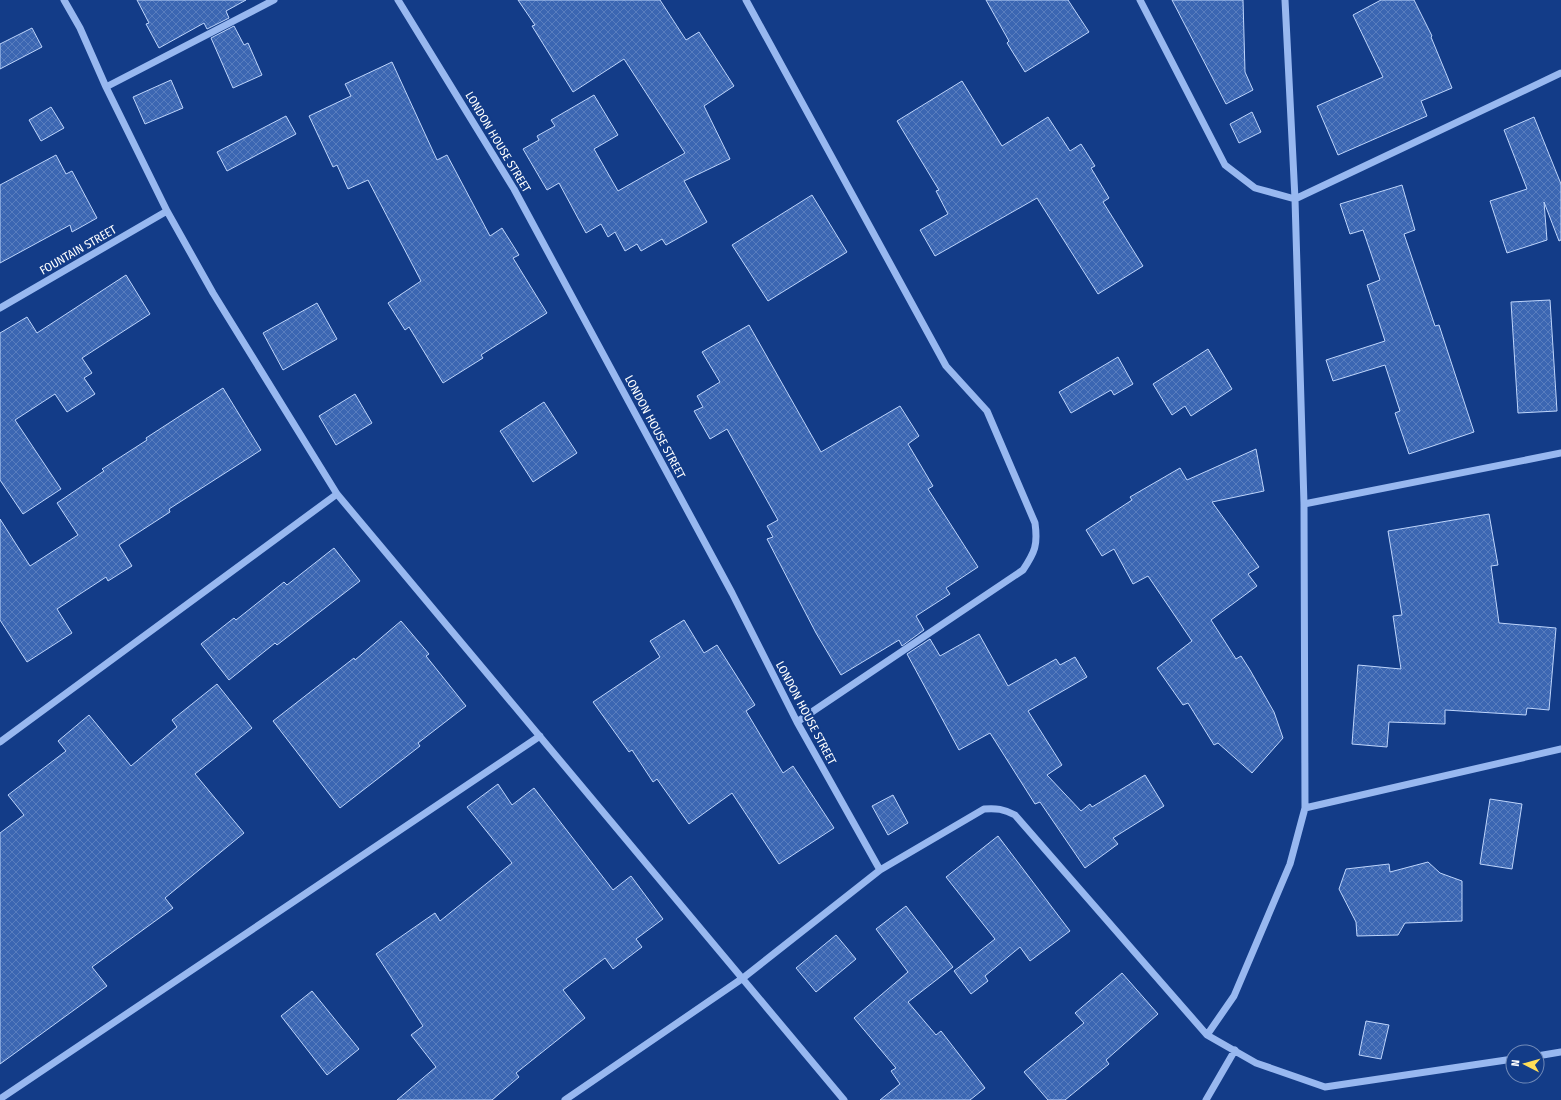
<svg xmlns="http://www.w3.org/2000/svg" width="1561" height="1100" viewBox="0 0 1561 1100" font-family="'Fira Sans Condensed',sans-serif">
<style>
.building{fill:url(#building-cross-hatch);stroke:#bed5fc}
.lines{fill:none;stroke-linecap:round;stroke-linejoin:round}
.minor{stroke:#98b8f0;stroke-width:7}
.labels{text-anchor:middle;stroke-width:4;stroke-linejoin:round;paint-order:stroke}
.street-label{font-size:12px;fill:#fff;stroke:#133c88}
</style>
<defs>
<pattern id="building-cross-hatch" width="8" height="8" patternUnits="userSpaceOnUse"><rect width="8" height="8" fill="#3b66b2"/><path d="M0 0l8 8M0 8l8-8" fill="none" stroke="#587dbe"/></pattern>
</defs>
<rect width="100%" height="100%" fill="#133c88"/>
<path class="building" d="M 137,0 L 246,0 L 226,11 L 229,18 L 207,29 L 204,23 L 159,48 L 146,24 L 149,23 Z
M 518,0 L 660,0 L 686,40 L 699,32 L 734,86 L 704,106 L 730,159 L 684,181 L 707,222 L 666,245 L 662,239 L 641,251 L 637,244 L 625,251 L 615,232 L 608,237 L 601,224 L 586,233 L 559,183 L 547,190 L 523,149 L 539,140 L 537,136 L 555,126 L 551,120 L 594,95 L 618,135 L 594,149 L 618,191 L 685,153 L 624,59 L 573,92 L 532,26 L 535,25 Z
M 986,0 L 1068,0 L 1089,32 L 1025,72 L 1007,43 L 1009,41 Z
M 1172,0 L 1243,0 L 1245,72 L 1253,90 L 1226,104 Z
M 1381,0 L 1414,0 L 1432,36 L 1431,37 L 1452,88 L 1421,101 L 1427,116 L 1338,155 L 1317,106 L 1383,77 L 1353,15 Z
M 234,26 L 244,45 L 248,43 L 262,75 L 233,88 L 211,38 Z
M 32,28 L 42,47 L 0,69 L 0,44 Z
M 392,62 L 437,160 L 447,155 L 490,236 L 502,228 L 519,255 L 513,258 L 547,313 L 481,355 L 483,358 L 443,383 L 409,327 L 405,330 L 388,303 L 421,281 L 368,180 L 348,189 L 337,165 L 333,167 L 309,116 L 351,96 L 345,84 Z
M 171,80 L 183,108 L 145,124 L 133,97 Z
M 962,81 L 1002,146 L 1048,117 L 1070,151 L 1081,144 L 1095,166 L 1091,168 L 1109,198 L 1103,202 L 1143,266 L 1098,294 L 1037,198 L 935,256 L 920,230 L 948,214 L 936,191 L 939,190 L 897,121 Z
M 51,107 L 64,128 L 41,141 L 29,120 Z
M 1252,112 L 1261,132 L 1239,143 L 1230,124 Z
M 286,116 L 296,134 L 227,171 L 217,152 Z
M 1534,117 L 1561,184 L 1561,240 L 1559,241 L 1544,202 L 1547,240 L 1507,253 L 1490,201 L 1527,189 L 1504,130 Z
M 56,155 L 66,174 L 72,171 L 97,218 L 72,232 L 70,225 L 0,263 L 0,185 Z
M 1402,185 L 1415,230 L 1404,234 L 1435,326 L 1439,325 L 1474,432 L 1409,454 L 1395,413 L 1400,411 L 1385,365 L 1333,381 L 1326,360 L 1385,341 L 1367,285 L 1380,280 L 1363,230 L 1350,234 L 1340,204 Z
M 812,195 L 847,252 L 768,301 L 732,245 Z
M 126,275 L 150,314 L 82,358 L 92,373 L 84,378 L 95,394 L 67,412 L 55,394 L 15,420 L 61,489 L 23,514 L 0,480 L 0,333 L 27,317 L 37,333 Z
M 1550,300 L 1557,411 L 1518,413 L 1511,302 Z
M 317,303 L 337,339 L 283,370 L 263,333 Z
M 749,325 L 821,452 L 900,406 L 919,436 L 908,444 L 933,486 L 928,489 L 978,567 L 946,588 L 950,594 L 916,616 L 924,630 L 902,646 L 899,640 L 841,675 L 816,633 L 767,539 L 773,537 L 767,526 L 778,520 L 727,429 L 710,439 L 694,411 L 703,407 L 697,396 L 720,382 L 702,352 Z
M 1208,349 L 1232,389 L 1191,416 L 1185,406 L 1172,415 L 1153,384 Z
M 1118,357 L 1133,384 L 1114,395 L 1111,390 L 1071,413 L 1059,392 Z
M 223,388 L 261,450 L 169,509 L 170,512 L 119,545 L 132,566 L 108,581 L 106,577 L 57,609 L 72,633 L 27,662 L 0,620 L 0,519 L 30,566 L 78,535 L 57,503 L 104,471 L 102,469 L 147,440 L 146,438 Z
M 355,394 L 372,423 L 336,445 L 319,416 Z
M 544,402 L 577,453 L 533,482 L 500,431 Z
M 1256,449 L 1264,491 L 1212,502 L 1259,567 L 1248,574 L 1257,586 L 1211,620 L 1236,659 L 1241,656 L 1250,670 L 1274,712 L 1283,738 L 1252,773 L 1218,743 L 1214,745 L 1188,703 L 1183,705 L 1157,668 L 1192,641 L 1148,576 L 1133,584 L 1114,549 L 1102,556 L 1086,530 L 1132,500 L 1130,497 L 1180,468 L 1187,480 Z
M 1489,514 L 1498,565 L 1491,566 L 1499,623 L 1556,628 L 1549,710 L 1527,708 L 1526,715 L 1445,710 L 1445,724 L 1389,722 L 1387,747 L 1352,744 L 1358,665 L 1401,669 L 1393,616 L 1402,615 L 1388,531 Z
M 334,548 L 360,581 L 277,645 L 275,643 L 229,680 L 201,644 L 234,618 L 236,620 L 284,582 L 287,585 Z
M 684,620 L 704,653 L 717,645 L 755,705 L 746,711 L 783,773 L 793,766 L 834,828 L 779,864 L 732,793 L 689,824 L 657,779 L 653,782 L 632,750 L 629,752 L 593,702 L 660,657 L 650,641 Z
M 401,621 L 429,654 L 426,656 L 466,706 L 418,743 L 420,746 L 340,808 L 273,721 L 354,658 L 355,660 Z
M 979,634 L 1008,686 L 1056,659 L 1060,665 L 1075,657 L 1087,677 L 1028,711 L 1062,765 L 1047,775 L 1081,811 L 1090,804 L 1092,807 L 1145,775 L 1164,806 L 1113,838 L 1118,844 L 1085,868 L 1040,802 L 1035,804 L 990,733 L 959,750 L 907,654 L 930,639 L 940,656 Z
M 217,684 L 252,728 L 195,774 L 244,833 L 165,898 L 173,908 L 92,967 L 107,986 L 0,1064 L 0,833 L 24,815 L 8,795 L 66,751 L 58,741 L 89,715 L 131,766 L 177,727 L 172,720 Z
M 498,784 L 512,805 L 534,788 L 613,890 L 631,876 L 663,919 L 636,939 L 642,947 L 613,969 L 605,958 L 563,990 L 585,1018 L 516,1073 L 519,1077 L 492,1100 L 397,1100 L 436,1067 L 411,1035 L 423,1026 L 376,954 L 435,913 L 440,921 L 512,863 L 467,807 Z
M 893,795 L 908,823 L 888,835 L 872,806 Z
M 1490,799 L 1522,804 L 1512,869 L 1480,864 Z
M 998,836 L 1070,931 L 1030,961 L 1020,947 L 985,976 L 988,981 L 971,994 L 954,971 L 995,939 L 946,877 Z
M 1428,862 L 1440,873 L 1462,881 L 1462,921 L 1405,923 L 1398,935 L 1357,936 L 1356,922 L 1339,889 L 1346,869 L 1389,864 L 1390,872 Z
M 906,906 L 953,967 L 908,1002 L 936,1035 L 941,1031 L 985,1088 L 970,1100 L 880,1100 L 900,1084 L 891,1071 L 896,1068 L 854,1018 L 908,972 L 876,929 Z
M 836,935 L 856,959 L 816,992 L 796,968 Z
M 1122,973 L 1158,1014 L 1106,1060 L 1109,1064 L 1065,1100 L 1048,1100 L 1024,1072 L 1084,1023 L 1075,1013 Z
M 312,991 L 359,1049 L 327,1075 L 281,1016 Z
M 1366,1021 L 1389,1025 L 1381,1059 L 1359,1055 Z"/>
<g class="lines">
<path class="minor" d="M 64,0 L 80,28 L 106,87 L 167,211 L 213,293 L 337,494 L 844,1100
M 398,0 L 514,189 L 732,593 L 797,722 L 880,870
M 746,0 L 946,366 L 987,411 L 1035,523 C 1038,545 1035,552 1023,570 L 797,722
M 1140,0 L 1225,165 L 1255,188 L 1295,199 L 1561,73
M 106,87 L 274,0
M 0,308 L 167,211
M 1304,504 L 1561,453
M 0,742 L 337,494
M 1305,808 L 1561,749
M 1207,1035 L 1256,1063 L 1325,1087 L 1513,1059
M 1537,1056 L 1561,1052
M 0,1099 L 540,736
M 565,1100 L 743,978 L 880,870 L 984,809 C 996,808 1004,809 1015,815 L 1207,1035 L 1234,996 L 1290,864 L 1305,808 L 1304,504 L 1295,199 L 1285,0
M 1206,1100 L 1235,1050"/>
</g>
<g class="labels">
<g class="street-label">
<text transform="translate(498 142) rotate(59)" y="4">LONDON HOUSE STREET</text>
<text transform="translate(78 250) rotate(-30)" y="4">FOUNTAIN STREET</text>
<text transform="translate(655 427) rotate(62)" y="4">LONDON HOUSE STREET</text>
<text transform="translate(806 713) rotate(62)" y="4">LONDON HOUSE STREET</text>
</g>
</g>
<g transform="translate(1525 1064) rotate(276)"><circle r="19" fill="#133c88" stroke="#718ab8"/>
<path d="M0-3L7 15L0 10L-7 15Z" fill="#ffdd57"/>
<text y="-6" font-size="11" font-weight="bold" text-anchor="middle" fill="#ffffff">N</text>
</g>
</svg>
